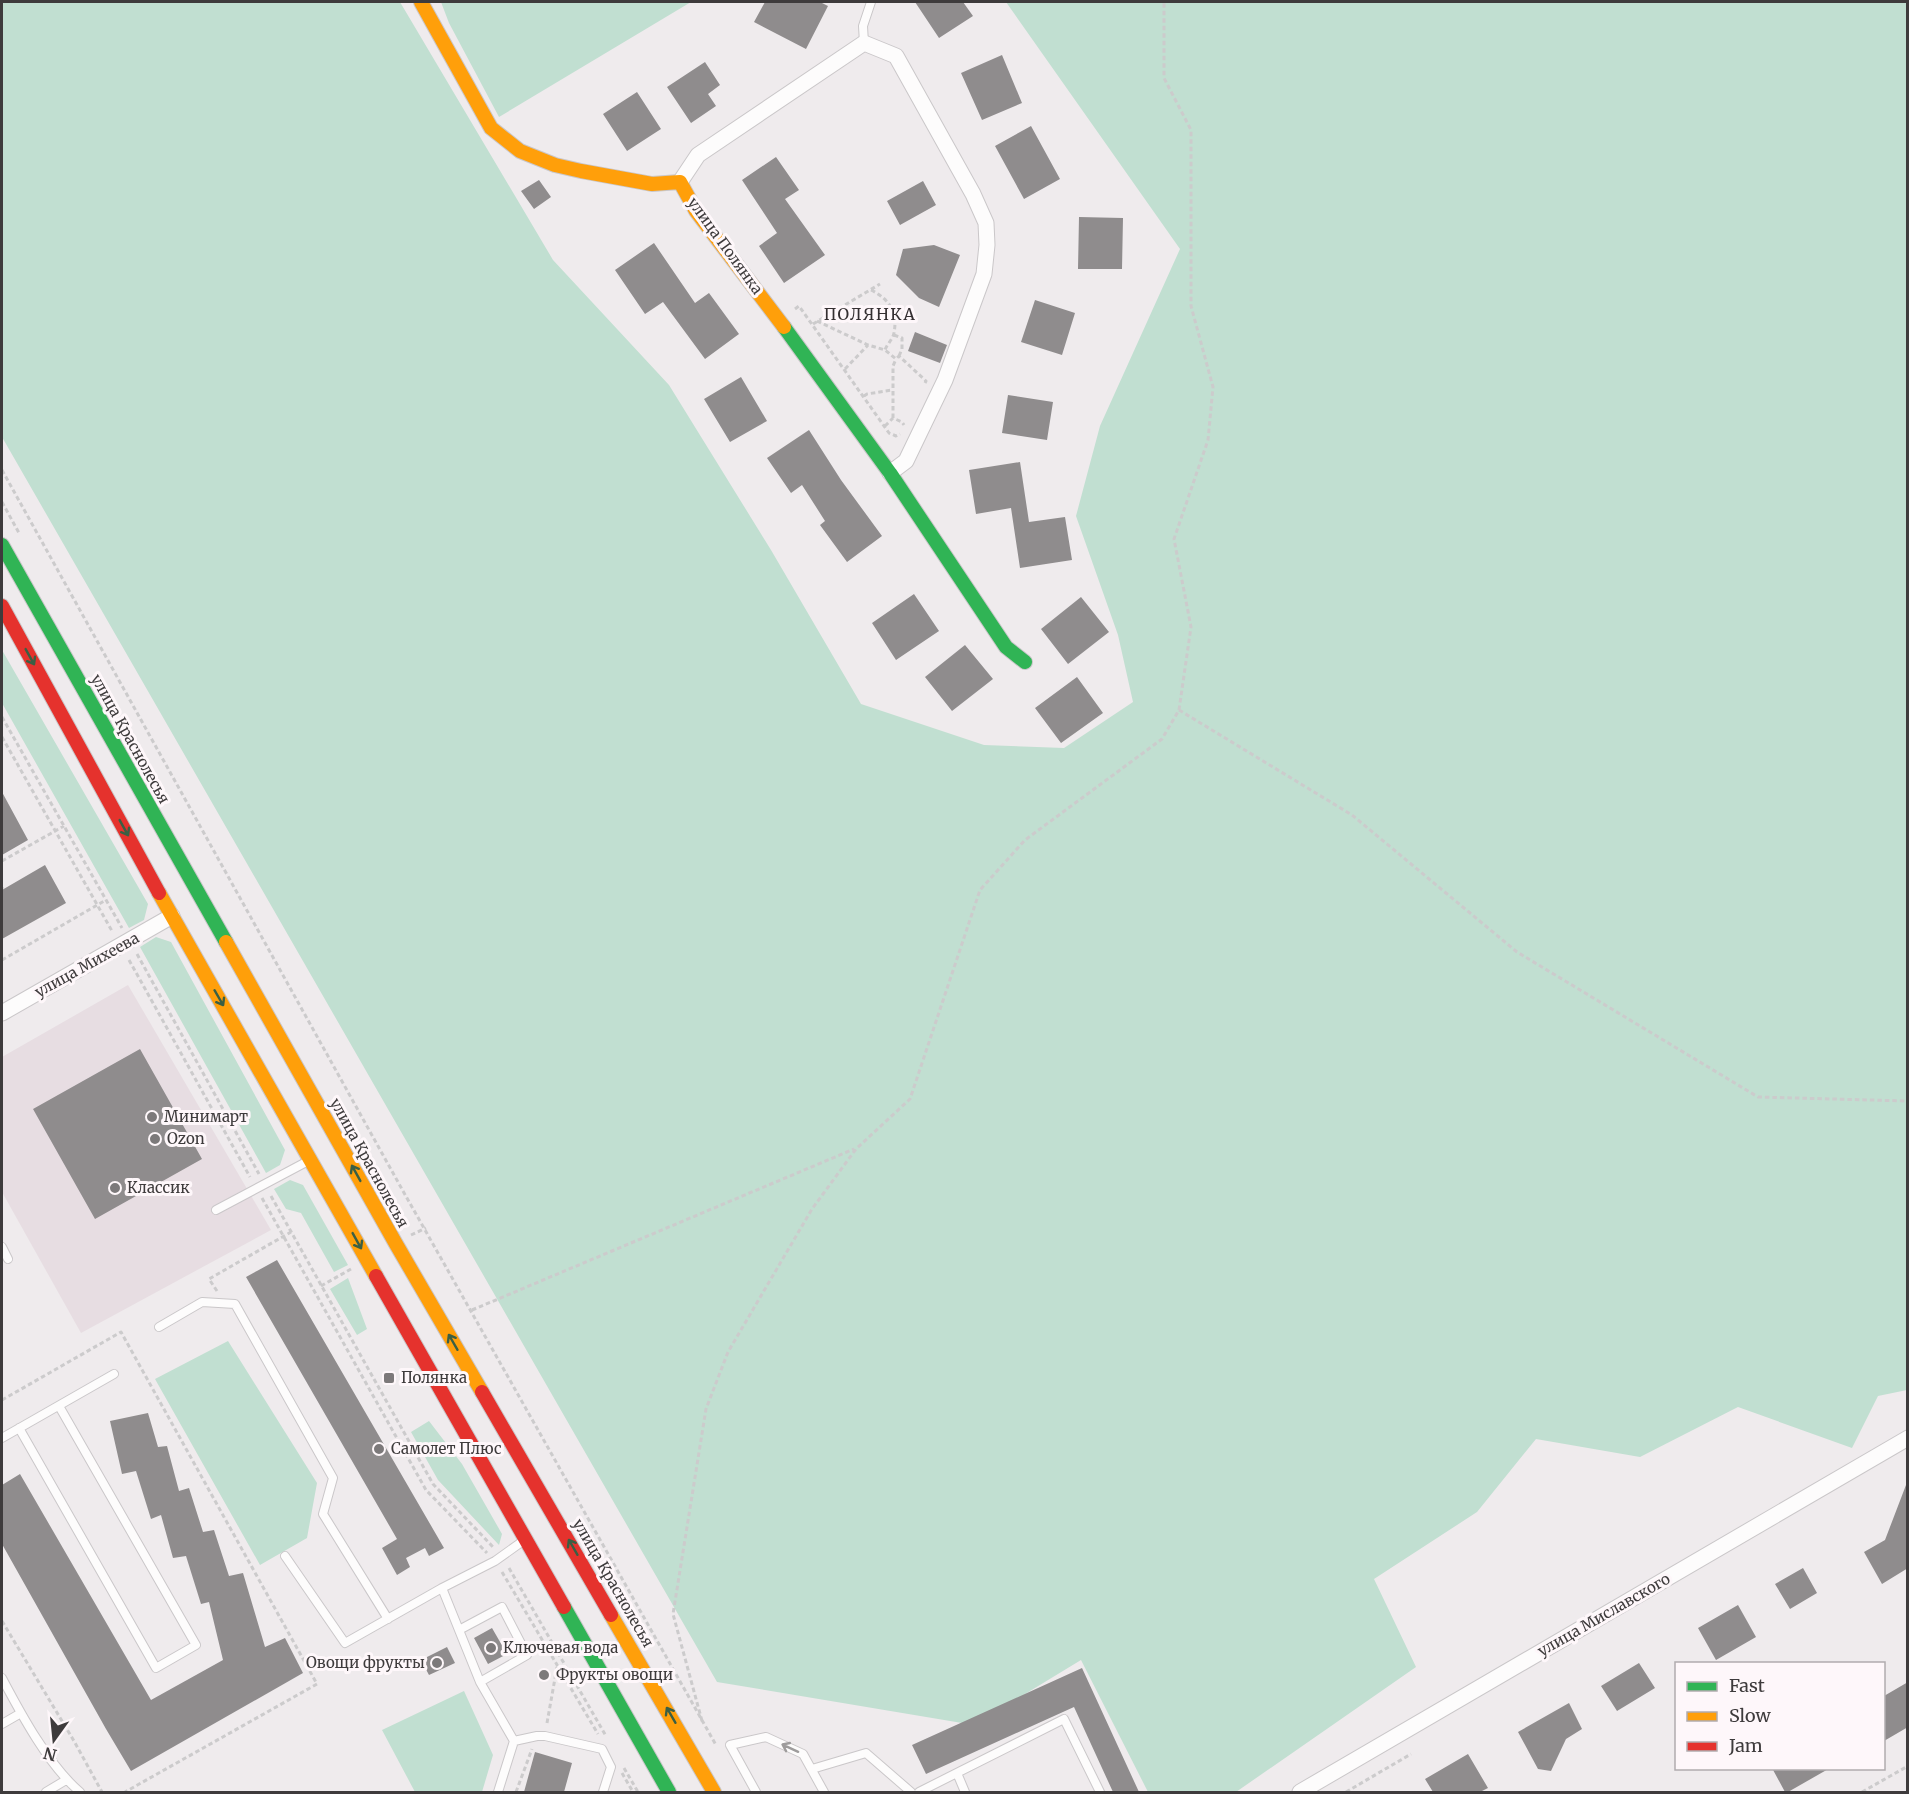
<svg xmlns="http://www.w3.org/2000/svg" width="1909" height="1794" viewBox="0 0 1909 1794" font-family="Merriweather,serif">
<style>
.built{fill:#e7dde2}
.green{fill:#c1dfd1}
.building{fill:#8f8c8d}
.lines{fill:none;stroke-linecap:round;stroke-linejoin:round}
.lane-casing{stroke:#cac7c9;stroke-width:10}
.street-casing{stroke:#cac7c9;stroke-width:17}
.fast-casing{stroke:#cac7c9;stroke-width:16}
.slow-casing{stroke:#cac7c9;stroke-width:16}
.jam-casing{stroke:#cac7c9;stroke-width:16}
.path{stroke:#cccbcc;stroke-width:3;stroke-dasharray:4.5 3;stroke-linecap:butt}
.lane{stroke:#fdfcfc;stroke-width:8}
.street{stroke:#fdfcfc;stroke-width:15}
.fast{stroke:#30b455;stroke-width:14}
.slow{stroke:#ff9f0a;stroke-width:14}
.jam{stroke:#e5322d;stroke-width:14}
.oneway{stroke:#3a5f44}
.oneway2{stroke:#9e9c9c}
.poi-dot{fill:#7c797a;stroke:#fef7fa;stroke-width:2}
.labels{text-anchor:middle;stroke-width:6;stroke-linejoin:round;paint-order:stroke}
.street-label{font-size:15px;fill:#3e3b3c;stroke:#fef7fa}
.poi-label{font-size:15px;fill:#3e3b3c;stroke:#fef7fa;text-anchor:start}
.neighbourhood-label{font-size:16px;letter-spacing:1.5px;fill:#342f31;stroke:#fef7fa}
</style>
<rect width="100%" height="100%" fill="#efebed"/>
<path class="built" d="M 128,985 L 271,1230 L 81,1333 L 2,1192 L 2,1057 Z"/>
<path class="green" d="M 2,2 L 400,2 L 553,260 L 669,385 L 771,550 L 861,704 L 984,745 L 1064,748 L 1133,702 L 1118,635 L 1076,516 L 1100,426 L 1180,249 L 1006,2 L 1907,2 L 1907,1390 L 1878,1396 L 1852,1448 L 1738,1407 L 1640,1457 L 1536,1439 L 1477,1512 L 1374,1579 L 1416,1667 L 1236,1792 L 1148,1792 L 1081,1660 L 974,1725 L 717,1682 L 2,437 Z
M 441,2 L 691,2 L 499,117 L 449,23 Z
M 2,650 L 148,904 L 144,920 L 129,928 L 2,703 Z
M 156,937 L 171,942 L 285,1150 L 280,1165 L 266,1173 L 140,947 Z
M 290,1180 L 303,1185 L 348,1265 L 334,1272 L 301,1213 L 286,1209 L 274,1189 Z
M 348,1278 L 367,1329 L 357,1335 L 330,1289 Z
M 228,1341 L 317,1483 L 307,1538 L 260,1565 L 155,1379 Z
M 429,1421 L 462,1464 L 502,1534 L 499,1545 L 438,1480 L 411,1432 Z
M 464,1691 L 493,1755 L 482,1792 L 415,1792 L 382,1730 Z"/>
<path class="building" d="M 765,2 L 820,2 L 828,6 L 806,49 L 754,22 Z
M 915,2 L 963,2 L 973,16 L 939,38 Z
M 1002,55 L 1022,103 L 982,120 L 961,73 Z
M 705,62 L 720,85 L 708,94 L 716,106 L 691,123 L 667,87 Z
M 637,92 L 661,129 L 627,151 L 603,114 Z
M 1031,126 L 1060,179 L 1024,199 L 995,146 Z
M 776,157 L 799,190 L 785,199 L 825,255 L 784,283 L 759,246 L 777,233 L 742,180 Z
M 539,180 L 551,197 L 534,209 L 521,191 Z
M 923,181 L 936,205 L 900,225 L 887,201 Z
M 1079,217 L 1123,218 L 1122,269 L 1078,269 Z
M 654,243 L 695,303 L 709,293 L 739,334 L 705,359 L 663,302 L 645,314 L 615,270 Z
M 934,245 L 960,255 L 939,307 L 919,298 L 896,275 L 903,249 Z
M 1035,300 L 1075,313 L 1062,355 L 1021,342 Z
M 915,332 L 947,345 L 940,363 L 908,351 Z
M 741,377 L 767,421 L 730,442 L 704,399 Z
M 1008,395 L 1053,402 L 1047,440 L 1002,433 Z
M 809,430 L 841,480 L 882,536 L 847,562 L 820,525 L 825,521 L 802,485 L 791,493 L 767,458 Z
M 1020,462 L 1029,522 L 1065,517 L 1072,560 L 1020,568 L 1011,508 L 976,514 L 969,470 Z
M 914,594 L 939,631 L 896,660 L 872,623 Z
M 1081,597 L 1109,632 L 1068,664 L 1041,629 Z
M 965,645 L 993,679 L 952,711 L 925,677 Z
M 1077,677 L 1103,713 L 1061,743 L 1035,708 Z
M 2,792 L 28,840 L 2,855 Z
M 45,865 L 66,903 L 2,939 L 2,890 Z
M 140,1049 L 202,1159 L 95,1219 L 33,1109 Z
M 277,1260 L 444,1548 L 429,1556 L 425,1548 L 406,1558 L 410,1567 L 397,1575 L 382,1548 L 397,1539 L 246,1277 Z
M 148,1413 L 158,1447 L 167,1446 L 179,1491 L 189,1488 L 203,1532 L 214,1530 L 229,1576 L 243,1573 L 265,1647 L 285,1638 L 303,1673 L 131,1771 L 106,1729 L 2,1544 L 2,1485 L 20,1474 L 151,1700 L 223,1660 L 209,1602 L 201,1604 L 186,1556 L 173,1558 L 161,1515 L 151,1519 L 136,1471 L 122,1474 L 110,1421 Z
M 1906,1485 L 1908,1568 L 1882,1584 L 1864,1552 L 1885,1540 Z
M 1803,1568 L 1817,1593 L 1790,1609 L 1775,1584 Z
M 1738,1605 L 1756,1637 L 1716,1660 L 1698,1628 Z
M 492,1628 L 507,1654 L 488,1664 L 474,1638 Z
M 447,1647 L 455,1663 L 429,1675 L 421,1660 Z
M 1639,1663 L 1655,1688 L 1617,1711 L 1601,1686 Z
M 1082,1668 L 1139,1792 L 1113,1792 L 1074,1707 L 926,1774 L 912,1745 Z
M 1908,1682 L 1908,1727 L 1884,1741 L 1884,1696 Z
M 1569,1703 L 1582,1729 L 1566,1739 L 1551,1771 L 1538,1769 L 1518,1732 Z
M 535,1752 L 572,1763 L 564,1792 L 524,1792 Z
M 1468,1754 L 1488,1788 L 1480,1792 L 1433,1792 L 1425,1779 Z
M 1772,1768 L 1830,1768 L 1788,1792 L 1785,1792 Z"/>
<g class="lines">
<g class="lane-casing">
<path id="lane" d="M 864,43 L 863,26 L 871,2
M 216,1210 L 310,1160
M 2,1247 L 8,1259
M 159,1327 L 202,1302 L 235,1304 L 333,1478 L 323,1514 L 388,1619
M 19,1428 L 156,1668 L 196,1645 L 59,1406
M 2,1438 L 114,1374
M 285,1556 L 345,1643 L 442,1588 L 495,1561 L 523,1541
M 442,1588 L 480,1682 L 514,1741 L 498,1792
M 459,1630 L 502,1607 L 527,1655 L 480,1682
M 2,1678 C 21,1714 49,1766 80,1792
M 2,1724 L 21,1713
M 514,1741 L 537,1736 L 545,1736 L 602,1749 L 611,1767 L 603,1792
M 812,1769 L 866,1753 L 911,1792
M 957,1773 L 965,1792
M 46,1792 L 66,1780
M 756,1792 L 730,1745 L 766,1737 L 803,1754 L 824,1792
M 919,1792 L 1064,1719 L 1100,1792"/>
</g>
<g class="street-casing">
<path id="street" d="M 680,182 L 698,155 L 864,43 L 896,56 L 973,194 L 986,223 L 987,245 L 984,274 L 945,380 L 906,461 L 890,473
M 2,1013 L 172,916
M 1300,1792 L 1908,1438"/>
</g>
<g class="fast-casing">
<path id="fast" d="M 784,327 L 890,473 L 1006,647 L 1025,662
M 2,545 L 226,942
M 564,1607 L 669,1792"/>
</g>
<g class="slow-casing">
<path id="slow" d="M 421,2 L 491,128 L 520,151 L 555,165 L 581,171 L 652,184 L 680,182 L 696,211 L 784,327
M 159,893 L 376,1276
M 226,942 L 396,1244 L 482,1392
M 611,1615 L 714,1792"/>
</g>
<g class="jam-casing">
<path id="jam" d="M 2,606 L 159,893
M 376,1276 L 564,1607
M 482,1392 L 611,1615"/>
</g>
<path class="path" d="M 871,290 C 889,299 898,312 894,333 C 893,339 887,344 885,350
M 795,309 L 799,306 L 889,433 L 896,436 L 900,434
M 817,321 L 868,345 L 885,350 L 896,359 L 899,356 L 926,381 L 925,383
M 813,324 L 880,284
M 894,335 L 902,338 L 902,349 L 899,356
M 845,369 L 868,345
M 864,396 L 867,394 L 892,390
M 893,418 L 893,366 L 896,359
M 885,426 L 893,418 L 902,422 L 904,425
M 2,470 L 403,1191 L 716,1745
M 2,502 L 19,533
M 1179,710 L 1352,815 L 1517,952 L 1758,1097 L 1908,1101
M 2,717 L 122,928
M 2,737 L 112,931
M 2,861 L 64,826
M 2,888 L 3,889
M 137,954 L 259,1174
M 2,960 L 106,900
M 129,960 L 250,1177
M 271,1196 L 433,1484 L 494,1548
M 262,1198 L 426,1490 L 487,1553
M 411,1235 L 426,1228
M 321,1286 L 351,1269
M 217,1291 L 209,1279 L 291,1232
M 472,1310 L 854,1149
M 2,1400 L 121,1332 L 317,1684 L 125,1792
M 509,1568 L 606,1736
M 502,1572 L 598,1734
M 2,1621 L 74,1741 L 102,1792
M 702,1721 L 673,1614 L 706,1409 L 728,1352 L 812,1209 L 856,1149 L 910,1099 L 980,890 L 1025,840 L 1162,739 L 1179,710 L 1191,627 L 1174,539 L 1208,440 L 1213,387 L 1191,306 L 1191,130 L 1164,78 L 1164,2
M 547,1723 L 557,1667
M 624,1768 L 638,1792
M 622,1773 L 633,1792
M 516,1792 L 532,1749
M 1346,1792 L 1411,1754
M 1862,1792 L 1908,1766"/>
<use href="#lane" class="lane"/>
<use href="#street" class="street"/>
<use href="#fast" class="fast"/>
<use href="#slow" class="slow"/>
<use href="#jam" class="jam"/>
</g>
<defs><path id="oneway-shaft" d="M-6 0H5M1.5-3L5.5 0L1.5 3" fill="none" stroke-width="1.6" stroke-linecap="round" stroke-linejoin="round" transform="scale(1.5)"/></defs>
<g class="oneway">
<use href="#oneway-shaft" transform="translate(30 657) rotate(61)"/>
<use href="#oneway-shaft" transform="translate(124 828) rotate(61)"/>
<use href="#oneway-shaft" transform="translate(219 998) rotate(60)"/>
<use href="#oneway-shaft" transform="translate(356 1173) rotate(-119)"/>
<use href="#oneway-shaft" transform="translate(357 1241) rotate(61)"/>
<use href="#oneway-shaft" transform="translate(453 1342) rotate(-120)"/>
<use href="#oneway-shaft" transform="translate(573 1547) rotate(-120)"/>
<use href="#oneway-shaft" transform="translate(671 1715) rotate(-120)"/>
</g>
<use class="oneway2" href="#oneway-shaft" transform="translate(790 1748) rotate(-155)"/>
<g class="poi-dot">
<circle cx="152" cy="1117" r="6"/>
<circle cx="155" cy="1139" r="6"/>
<circle cx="115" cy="1188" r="6"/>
<rect x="383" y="1372" width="12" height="12" rx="3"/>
<circle cx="379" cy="1449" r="6"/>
<circle cx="491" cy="1648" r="6"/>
<circle cx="437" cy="1663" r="6"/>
<circle cx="544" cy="1675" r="6"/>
</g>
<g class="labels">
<g class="street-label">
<text transform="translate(725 246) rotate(54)" y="5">улица Полянка</text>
<text transform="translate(130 739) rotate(61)" y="5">улица Краснолесья</text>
<text transform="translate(87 965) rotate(-29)" y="5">улица Михеева</text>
<text transform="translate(369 1163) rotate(61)" y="5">улица Краснолесья</text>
<text transform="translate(613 1583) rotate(60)" y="5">улица Краснолесья</text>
<text transform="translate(1604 1615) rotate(-30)" y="5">улица Миславского</text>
</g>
<g class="poi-label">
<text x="164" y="1122">Минимарт</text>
<text x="167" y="1144">Ozon</text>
<text x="127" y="1193">Классик</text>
<text x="401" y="1383">Полянка</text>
<text x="391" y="1454">Самолет Плюс</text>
<text x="503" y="1653">Ключевая вода</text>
<text x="425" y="1668" text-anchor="end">Овощи фрукты</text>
<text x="556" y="1680">Фрукты овощи</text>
</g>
<g class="neighbourhood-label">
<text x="870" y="320">ПОЛЯНКА</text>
</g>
</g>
<rect width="1909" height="1794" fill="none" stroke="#3e3b3c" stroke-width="6"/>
<rect x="1675" y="1662" width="210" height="108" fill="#fef7fa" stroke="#b1acae" stroke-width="1.5"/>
<rect x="1687" y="1682" width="30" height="9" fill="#30b455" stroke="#b1acae" stroke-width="1.5"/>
<text x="1729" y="1692" font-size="18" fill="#3e3b3c">Fast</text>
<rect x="1687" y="1712" width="30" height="9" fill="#ff9f0a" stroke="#b1acae" stroke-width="1.5"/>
<text x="1729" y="1722" font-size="18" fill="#3e3b3c">Slow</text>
<rect x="1687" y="1742" width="30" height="9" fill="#e5322d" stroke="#b1acae" stroke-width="1.5"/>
<text x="1729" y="1752" font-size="18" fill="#3e3b3c">Jam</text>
<g transform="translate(54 1740) rotate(195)" stroke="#fef7fa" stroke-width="4.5" paint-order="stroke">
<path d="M0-4.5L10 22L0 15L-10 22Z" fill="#3e3b3c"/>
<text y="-9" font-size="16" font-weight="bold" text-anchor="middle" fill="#3e3b3c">N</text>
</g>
</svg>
